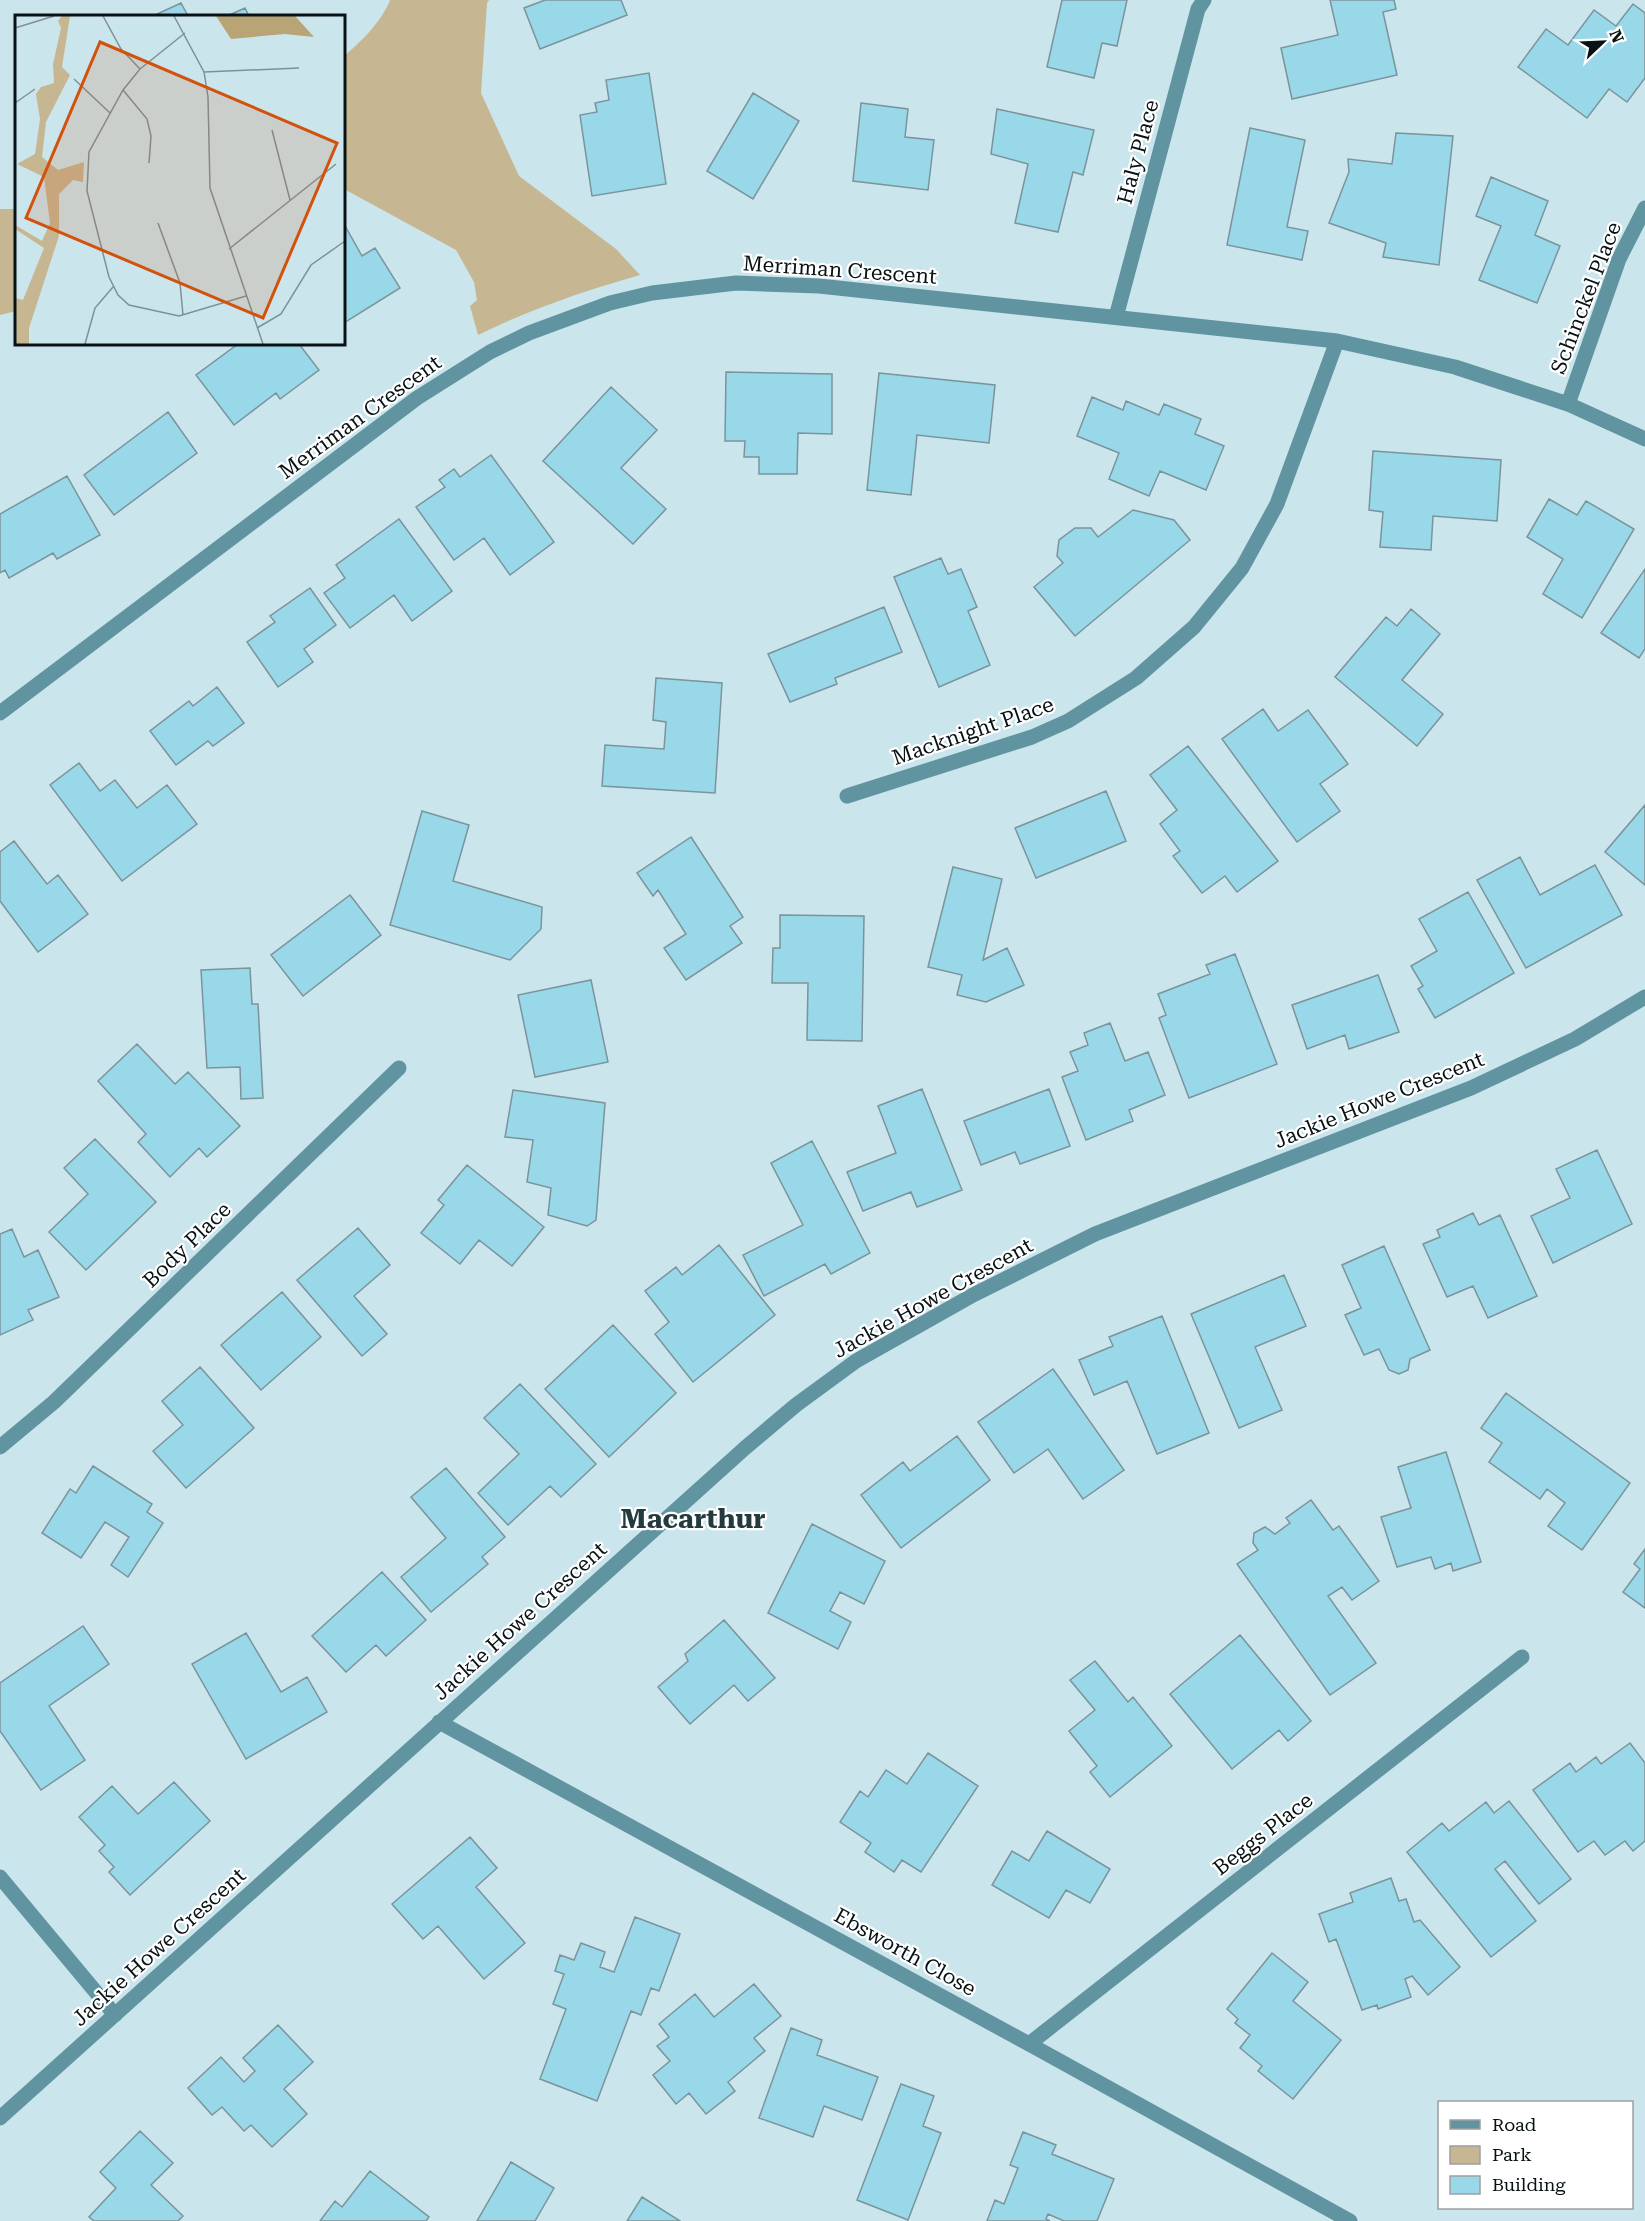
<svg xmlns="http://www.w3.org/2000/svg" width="1645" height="2221" viewBox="0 0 1645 2221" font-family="'Roboto Serif',serif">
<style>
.green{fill:#c6b691}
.building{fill:#98d8e9;stroke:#7b949b;stroke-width:1.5}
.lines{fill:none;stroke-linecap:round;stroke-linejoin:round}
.minor{stroke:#6194a1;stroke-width:15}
.labels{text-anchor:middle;stroke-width:4.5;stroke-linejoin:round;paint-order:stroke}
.street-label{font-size:21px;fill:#081214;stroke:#fff}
.district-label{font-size:27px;font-weight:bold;fill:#233a3f;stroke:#fff}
.inset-road{fill:none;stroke:#7d9196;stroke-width:1.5}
.view{fill:#d2520d;fill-opacity:0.15;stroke:#d2520d;stroke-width:3}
.inset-edge{fill:none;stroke:#081214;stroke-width:3}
</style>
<rect width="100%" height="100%" fill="#cbe5ed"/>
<path class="green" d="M 390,0 L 489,0 L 487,3 L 481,93 L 519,176 L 616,249 L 640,275 C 584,291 531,309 478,335 L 470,306 L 477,300 L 474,282 L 456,250 L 344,189 L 344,56 C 361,42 382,21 390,0 Z
M 0,209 L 16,209 L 16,311 L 0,315 Z"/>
<path class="building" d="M 545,0 L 621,0 L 627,15 L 540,49 L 524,8 Z
M 1062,0 L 1127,0 L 1117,46 L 1102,43 L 1094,78 L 1047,67 Z
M 1330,0 L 1394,0 L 1396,9 L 1383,12 L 1397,75 L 1292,99 L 1281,48 L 1338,35 Z
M 181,3 L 188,16 L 153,16 Z
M 1633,4 L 1645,13 L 1645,78 L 1627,102 L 1609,89 L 1587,118 L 1518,67 L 1546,29 L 1568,45 L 1594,10 L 1616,26 Z
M 245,8 L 249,16 L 227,16 Z
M 649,73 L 666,184 L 592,196 L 580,115 L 597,112 L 595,103 L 609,100 L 606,80 Z
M 753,93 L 799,121 L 753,199 L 707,171 Z
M 861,103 L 908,109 L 905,137 L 934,140 L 928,190 L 853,181 Z
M 997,109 L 1094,130 L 1083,175 L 1073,172 L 1058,232 L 1015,223 L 1028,164 L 991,154 Z
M 1250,128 L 1305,140 L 1287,227 L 1308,231 L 1302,260 L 1227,245 Z
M 1396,133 L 1453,136 L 1439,265 L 1383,257 L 1386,243 L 1329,223 L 1349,172 L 1348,159 L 1392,164 Z
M 1491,177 L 1548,201 L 1535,235 L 1560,246 L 1537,303 L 1479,280 L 1501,226 L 1476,216 Z
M 344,224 L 362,256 L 375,248 L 400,288 L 344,323 Z
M 238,344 L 299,344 L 319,370 L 280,399 L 276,393 L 234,425 L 196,375 Z
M 726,372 L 832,374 L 832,434 L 798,433 L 797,474 L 759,474 L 759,457 L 744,457 L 745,441 L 725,441 Z
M 879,373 L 995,385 L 989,443 L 917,435 L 911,495 L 867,490 Z
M 611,387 L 657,430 L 621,468 L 666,509 L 633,544 L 543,461 Z
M 1092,397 L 1123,410 L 1126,401 L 1159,415 L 1164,404 L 1201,419 L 1195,434 L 1224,446 L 1206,490 L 1160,471 L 1149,496 L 1109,479 L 1119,453 L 1077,436 Z
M 168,412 L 197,453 L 114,515 L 84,475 Z
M 1373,451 L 1501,460 L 1497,521 L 1433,516 L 1431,550 L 1380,547 L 1383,512 L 1369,510 Z
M 491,455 L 554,542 L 510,575 L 484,538 L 454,560 L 416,507 L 445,487 L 439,480 L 454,469 L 460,477 Z
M 67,476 L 100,535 L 57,559 L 53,553 L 9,578 L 5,570 L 0,573 L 0,514 Z
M 1549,499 L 1577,515 L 1586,501 L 1634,529 L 1582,618 L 1543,594 L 1563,559 L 1527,537 Z
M 1133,510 L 1174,520 L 1190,540 L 1075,636 L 1034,587 L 1063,563 L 1057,556 L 1059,540 L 1075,528 L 1091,528 L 1098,537 Z
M 399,519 L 452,591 L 412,621 L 394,595 L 350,628 L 324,593 L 345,578 L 336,565 Z
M 941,558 L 948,574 L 961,569 L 977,607 L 968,611 L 990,665 L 939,687 L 894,577 Z
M 1645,569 L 1645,649 L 1639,658 L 1601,633 Z
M 310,588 L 336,625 L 304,649 L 313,662 L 278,687 L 247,642 L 275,622 L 270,616 Z
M 884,607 L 902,652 L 835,678 L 837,684 L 790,702 L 768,654 Z
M 1411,609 L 1440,634 L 1402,680 L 1443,714 L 1417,746 L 1335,677 L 1386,617 L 1397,626 Z
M 656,678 L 722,683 L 715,793 L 602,786 L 605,745 L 664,749 L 666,722 L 653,720 Z
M 217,687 L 244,723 L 213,746 L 208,741 L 176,765 L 150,731 L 189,701 L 193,706 Z
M 1263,709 L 1278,731 L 1308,710 L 1348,764 L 1320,784 L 1340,811 L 1297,842 L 1222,739 Z
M 1188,746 L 1278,861 L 1237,892 L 1225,876 L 1202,893 L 1173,856 L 1180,851 L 1160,824 L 1177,810 L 1150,775 Z
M 79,763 L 100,791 L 115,780 L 137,808 L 167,785 L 197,824 L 122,881 L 50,785 Z
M 1106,791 L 1126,841 L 1036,878 L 1015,828 Z
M 1645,805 L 1645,885 L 1605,852 Z
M 422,811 L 469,825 L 453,881 L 542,907 L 541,929 L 510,960 L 390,925 Z
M 691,837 L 743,917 L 730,926 L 742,943 L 686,980 L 664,948 L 686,934 L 658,890 L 653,896 L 637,873 Z
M 14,841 L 47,884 L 58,875 L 88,914 L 38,952 L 0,901 L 0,852 Z
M 1520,857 L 1540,895 L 1595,865 L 1622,915 L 1526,968 L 1477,880 Z
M 953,867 L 1002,879 L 983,960 L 1007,948 L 1024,985 L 986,1002 L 957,995 L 962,975 L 928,967 Z
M 1468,892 L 1514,973 L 1435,1018 L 1418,989 L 1423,986 L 1411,966 L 1437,951 L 1419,919 Z
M 350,895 L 381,935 L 303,996 L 271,955 Z
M 780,915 L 864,916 L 862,1041 L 807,1040 L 808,983 L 772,983 L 773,948 L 780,948 Z
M 1235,954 L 1277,1064 L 1189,1098 L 1159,1018 L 1166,1015 L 1158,994 L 1210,974 L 1206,965 Z
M 250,968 L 252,1004 L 258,1004 L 263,1098 L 241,1099 L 240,1067 L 207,1068 L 201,970 Z
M 1378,975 L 1399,1032 L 1349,1049 L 1345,1035 L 1307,1049 L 1292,1005 Z
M 591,980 L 608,1062 L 535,1077 L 518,995 Z
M 1110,1023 L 1125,1061 L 1148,1052 L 1165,1095 L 1129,1110 L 1133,1121 L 1086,1140 L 1062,1077 L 1078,1071 L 1070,1052 L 1088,1045 L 1084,1033 Z
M 137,1044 L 175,1084 L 188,1072 L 240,1126 L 207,1157 L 199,1148 L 170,1177 L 138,1142 L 146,1134 L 98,1081 Z
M 922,1089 L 962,1190 L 917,1207 L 911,1192 L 863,1211 L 847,1172 L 896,1153 L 878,1106 Z
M 1049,1089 L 1070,1146 L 1020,1164 L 1015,1152 L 981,1165 L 964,1121 Z
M 513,1090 L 605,1103 L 596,1220 L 587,1226 L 548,1215 L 551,1188 L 527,1182 L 533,1140 L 505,1137 Z
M 95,1139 L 156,1202 L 86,1270 L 49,1232 L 88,1194 L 64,1168 Z
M 812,1141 L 870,1253 L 831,1274 L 825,1264 L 764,1296 L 743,1255 L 803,1225 L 771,1163 Z
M 1597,1150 L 1632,1224 L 1553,1263 L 1531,1216 L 1570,1198 L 1556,1169 Z
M 467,1165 L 544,1227 L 512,1266 L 479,1240 L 460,1264 L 421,1233 L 444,1205 L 438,1200 Z
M 1473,1213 L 1479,1225 L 1500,1215 L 1537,1296 L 1488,1318 L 1473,1286 L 1447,1297 L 1423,1244 L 1440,1237 L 1437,1230 Z
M 358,1228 L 390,1265 L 354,1296 L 387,1334 L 362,1356 L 297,1280 Z
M 12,1229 L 24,1257 L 38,1250 L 59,1297 L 28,1310 L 33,1320 L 0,1335 L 0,1234 Z
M 719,1245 L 775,1315 L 693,1382 L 655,1334 L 669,1322 L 645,1291 L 676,1267 L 682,1275 Z
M 1384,1246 L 1430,1350 L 1410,1359 L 1408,1370 L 1399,1374 L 1389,1370 L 1379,1349 L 1364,1355 L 1345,1315 L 1361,1308 L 1342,1265 Z
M 1284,1275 L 1306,1326 L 1255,1347 L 1282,1410 L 1239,1428 L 1191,1314 Z
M 282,1292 L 321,1337 L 261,1390 L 221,1345 Z
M 1162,1316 L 1209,1433 L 1157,1454 L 1127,1381 L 1094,1395 L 1079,1360 L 1113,1346 L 1109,1337 Z
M 613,1325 L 676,1393 L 609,1457 L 545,1389 Z
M 200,1367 L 254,1428 L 186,1488 L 153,1451 L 183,1425 L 162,1401 Z
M 1053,1369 L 1124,1470 L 1083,1499 L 1048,1449 L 1014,1473 L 978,1422 Z
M 520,1384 L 596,1464 L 561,1497 L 550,1486 L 508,1525 L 478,1493 L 519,1454 L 484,1418 Z
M 1506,1393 L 1630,1483 L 1582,1550 L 1548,1526 L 1565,1503 L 1547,1489 L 1540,1499 L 1489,1462 L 1502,1443 L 1481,1428 Z
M 957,1436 L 990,1480 L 901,1548 L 861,1495 L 903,1462 L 910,1471 Z
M 1446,1452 L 1481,1562 L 1453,1571 L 1451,1563 L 1435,1569 L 1431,1557 L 1397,1567 L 1381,1517 L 1411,1508 L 1398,1467 Z
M 93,1466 L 152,1504 L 147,1512 L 163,1523 L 128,1577 L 111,1565 L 129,1537 L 105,1522 L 81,1558 L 42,1533 L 70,1489 L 76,1493 Z
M 446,1468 L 505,1537 L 482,1557 L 488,1564 L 431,1612 L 401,1577 L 446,1538 L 411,1497 Z
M 1311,1500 L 1333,1530 L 1339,1526 L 1379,1581 L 1352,1600 L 1342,1587 L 1328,1596 L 1376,1663 L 1330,1695 L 1237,1564 L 1258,1550 L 1253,1543 L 1254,1533 L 1265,1527 L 1275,1534 L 1290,1523 L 1286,1518 Z
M 812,1524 L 885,1561 L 864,1604 L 840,1592 L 830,1611 L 851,1622 L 838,1649 L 768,1613 Z
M 1645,1549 L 1645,1608 L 1623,1592 L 1640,1569 L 1634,1564 Z
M 382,1572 L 426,1620 L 386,1656 L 376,1645 L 346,1672 L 312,1636 Z
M 724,1620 L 775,1678 L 748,1701 L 734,1685 L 690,1724 L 658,1687 L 688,1661 L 685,1654 Z
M 83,1626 L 109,1664 L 49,1706 L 85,1760 L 41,1790 L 0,1731 L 0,1683 Z
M 246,1633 L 281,1692 L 307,1677 L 327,1712 L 246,1759 L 192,1664 Z
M 1240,1635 L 1311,1721 L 1288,1741 L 1279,1730 L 1232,1769 L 1170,1694 Z
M 1095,1661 L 1128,1702 L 1133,1697 L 1172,1746 L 1110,1797 L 1090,1772 L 1097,1766 L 1069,1731 L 1095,1710 L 1070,1680 Z
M 1630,1743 L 1645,1763 L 1645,1841 L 1633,1851 L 1625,1841 L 1605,1855 L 1594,1841 L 1578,1852 L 1533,1790 L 1570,1763 L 1576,1772 L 1596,1757 L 1601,1764 Z
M 928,1753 L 978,1786 L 921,1872 L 902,1860 L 894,1872 L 865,1852 L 871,1843 L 840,1822 L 860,1791 L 868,1797 L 886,1770 L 907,1784 Z
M 174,1782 L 210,1821 L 130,1895 L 109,1872 L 114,1867 L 99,1851 L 105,1845 L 79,1817 L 112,1786 L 138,1814 Z
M 1509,1801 L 1571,1879 L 1539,1904 L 1505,1861 L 1495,1869 L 1536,1921 L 1491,1957 L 1407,1852 L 1442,1823 L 1449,1831 L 1486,1802 L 1494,1813 Z
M 1047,1831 L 1110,1869 L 1090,1903 L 1066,1890 L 1049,1918 L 992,1885 L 1012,1851 L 1029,1861 Z
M 470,1837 L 497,1868 L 476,1887 L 525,1943 L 484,1979 L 438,1926 L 423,1939 L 392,1904 Z
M 1391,1878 L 1399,1901 L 1406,1899 L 1414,1922 L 1420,1920 L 1460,1967 L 1428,1995 L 1412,1976 L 1405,1979 L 1411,1997 L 1378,2009 L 1377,2005 L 1362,2010 L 1336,1939 L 1329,1942 L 1319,1914 L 1353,1902 L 1350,1893 Z
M 635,1917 L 680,1934 L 659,1991 L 651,1988 L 641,2015 L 631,2011 L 597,2101 L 540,2079 L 566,2009 L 553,2004 L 564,1974 L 555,1971 L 560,1955 L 574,1960 L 581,1943 L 605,1952 L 600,1967 L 614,1972 Z
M 1272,1953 L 1308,1982 L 1293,2001 L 1341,2040 L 1293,2099 L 1258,2071 L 1262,2066 L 1240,2048 L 1250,2035 L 1235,2023 L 1238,2019 L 1227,2009 Z
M 754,1984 L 781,2016 L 754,2038 L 765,2051 L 728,2082 L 735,2091 L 706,2114 L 689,2093 L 676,2104 L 653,2075 L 670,2061 L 657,2046 L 669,2037 L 659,2024 L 695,1994 L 714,2017 Z
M 278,2025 L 313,2062 L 284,2089 L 307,2114 L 272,2147 L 251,2125 L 244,2131 L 222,2107 L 212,2115 L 188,2088 L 221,2057 L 244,2082 L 255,2071 L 243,2058 Z
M 791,2028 L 822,2040 L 817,2055 L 878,2077 L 862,2120 L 824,2106 L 813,2137 L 759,2118 Z
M 901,2084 L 934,2096 L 923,2126 L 941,2133 L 908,2220 L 857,2200 Z
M 140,2131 L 173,2163 L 151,2185 L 183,2216 L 178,2221 L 94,2221 L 89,2217 L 116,2188 L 100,2172 Z
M 1023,2132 L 1056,2145 L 1052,2154 L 1114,2179 L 1097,2221 L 1064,2221 L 1048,2214 L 1046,2219 L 1050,2221 L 987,2221 L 995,2200 L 1004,2204 L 1018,2168 L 1010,2165 Z
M 511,2162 L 554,2188 L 535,2221 L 477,2221 Z
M 370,2171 L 429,2217 L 426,2221 L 320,2221 L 335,2201 L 342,2207 Z
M 642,2197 L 680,2221 L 627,2221 Z"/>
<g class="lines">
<path class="minor" d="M 1116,317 L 1198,9 L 1204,0
M 1568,404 L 1619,259 L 1645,208
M 0,713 L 417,398 L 490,352 L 529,333 L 610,303 L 652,293 L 736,283 L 819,286 L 1337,341 L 1455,367 L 1568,404 L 1645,439
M 847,796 L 1032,737 L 1068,721 L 1136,678 L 1194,627 L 1242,568 L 1277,504 L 1337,341
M 0,1447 L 54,1402 L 399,1068
M 439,1722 L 1029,2044 L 1350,2221
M 0,1877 L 115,2015
M 1029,2044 L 1522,1657
M 0,2118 L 745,1448 L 796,1405 L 856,1361 L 973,1295 L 1095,1234 L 1471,1088 L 1575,1039 L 1645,997"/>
</g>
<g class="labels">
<g class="street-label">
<text transform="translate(1138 152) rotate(-75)" y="7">Haly Place</text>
<text transform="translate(840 270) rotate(4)" y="7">Merriman Crescent</text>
<text transform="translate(1586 298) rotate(-69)" y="7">Schinckel Place</text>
<text transform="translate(360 417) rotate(-36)" y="7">Merriman Crescent</text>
<text transform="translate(973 731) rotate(-19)" y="7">Macknight Place</text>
<text transform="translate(1379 1100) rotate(-22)" y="7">Jackie Howe Crescent</text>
<text transform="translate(187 1245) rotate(-44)" y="7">Body Place</text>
<text transform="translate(933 1298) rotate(-29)" y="7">Jackie Howe Crescent</text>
<text transform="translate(520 1621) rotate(-42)" y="7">Jackie Howe Crescent</text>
<text transform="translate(1263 1834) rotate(-38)" y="7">Beggs Place</text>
<text transform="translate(159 1947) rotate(-42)" y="7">Jackie Howe Crescent</text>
<text transform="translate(905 1952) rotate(29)" y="7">Ebsworth Close</text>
</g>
<g class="district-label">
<text x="693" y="1528">Macarthur</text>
</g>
</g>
<g transform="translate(15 15)">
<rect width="330" height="330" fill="#cbe5ed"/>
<path d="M 47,1 L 55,1 L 47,52 L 55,60 L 31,107 L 27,142 L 43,155 L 69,147 L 68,167 L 58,165 L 44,179 L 44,221 L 14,313 L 14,329 L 0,329 L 0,283 L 8,285 L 29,233 L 0,214 L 0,210 L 27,226 L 35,208 L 29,162 L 2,149 L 20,139 L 25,104 L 21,79 L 26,72 L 39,68 L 38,49 L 46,13 L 43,6 Z" fill="#c6b691"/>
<path d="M 201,1 L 280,1 L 299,22 L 270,19 L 216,24 Z" fill="#b8a474"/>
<path class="inset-road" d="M 88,1 L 106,34 L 125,54M 159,1 L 189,57 L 193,82 L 195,173 L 248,329M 0,13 L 39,1M 170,18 L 125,54 L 108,75 L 74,137 L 72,176 L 94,262 L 103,280 L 114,290 L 164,301 L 231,281M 189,57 L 284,53M 59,64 L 95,98M 108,75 L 132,104 L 136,121 L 134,148M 0,88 L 20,74M 257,115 L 275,185M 143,208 L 165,268 L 168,300M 214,234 L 321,149M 242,313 L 266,299 L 296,250 L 330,226M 70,329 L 80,293 L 98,272"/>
<path class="view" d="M 85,27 L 322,128 L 248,303 L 11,203 Z"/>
<rect width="330" height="330" class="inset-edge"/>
</g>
<rect x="1438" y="2101" width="195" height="108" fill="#ffffff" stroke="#9ca0a1" stroke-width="1.5"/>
<rect x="1450" y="2120" width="30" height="9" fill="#6194a1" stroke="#9ca0a1" stroke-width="1.5"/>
<text x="1492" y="2131" font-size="18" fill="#081214">Road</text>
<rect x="1450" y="2146" width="30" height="18" fill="#c6b691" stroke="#9ca0a1" stroke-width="1.5"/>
<text x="1492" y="2161" font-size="18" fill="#081214">Park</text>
<rect x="1450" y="2176" width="30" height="18" fill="#98d8e9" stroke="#9ca0a1" stroke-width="1.5"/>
<text x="1492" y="2191" font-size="18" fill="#081214">Building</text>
<g transform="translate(1603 42) rotate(67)" stroke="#ffffff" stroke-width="4.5" paint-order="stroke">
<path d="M0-4.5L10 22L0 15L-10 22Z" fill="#081214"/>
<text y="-9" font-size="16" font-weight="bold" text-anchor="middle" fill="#081214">N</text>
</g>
</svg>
